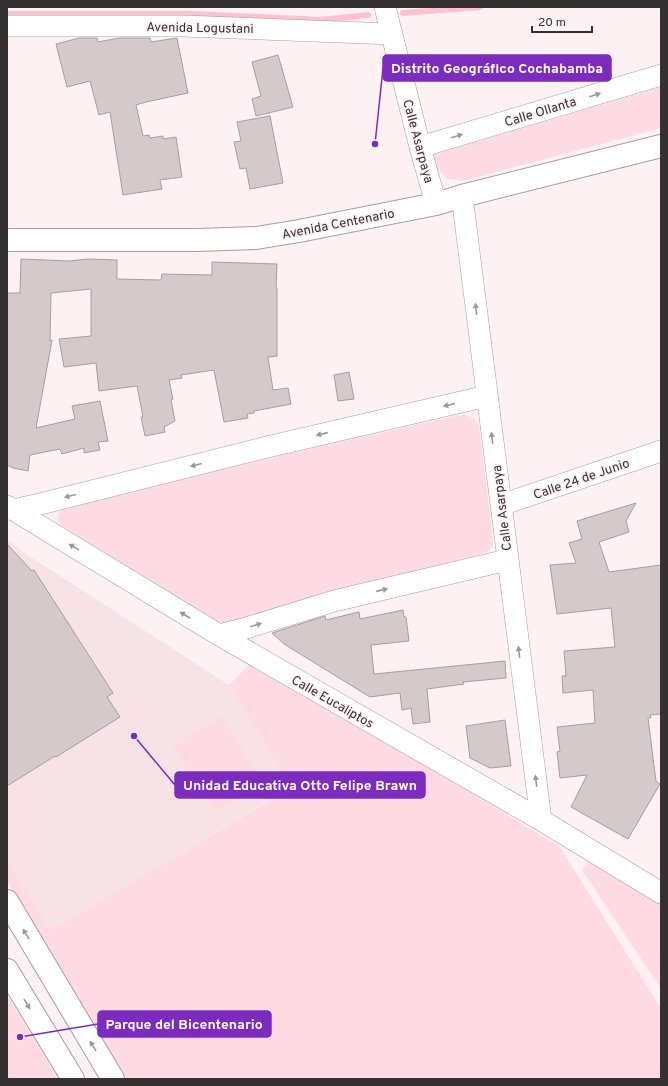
<svg xmlns="http://www.w3.org/2000/svg" width="668" height="1086" viewBox="0 0 668 1086" font-family="Overpass,sans-serif">
<style>
.built{fill:#f7e2e6}
.green{fill:#fedbe3}
.lines{fill:none;stroke-linecap:round;stroke-linejoin:round}
.stream{stroke:#fdc2cf;stroke-width:6}
.building{fill:#d4c9cb;stroke:#a79c9e}
.minor-casing{stroke:#a79c9e;stroke-width:22}
.major-casing{stroke:#a79c9e;stroke-width:24}
.minor{stroke:#fff;stroke-width:21}
.major{stroke:#fff;stroke-width:22}
.oneway{fill:#9a9898}
.labels{text-anchor:middle;stroke-width:3;stroke-linejoin:round;paint-order:stroke}
.street-label{font-size:13px;fill:#353132;stroke:#fdf1f3}
.leader{fill:none;stroke:#7b2cbf;stroke-width:1.5}
.callout-dot{fill:#7b2cbf;stroke:#fdf1f3;stroke-width:1.5}
.callout{fill:#7b2cbf;stroke:#7b2cbf;stroke-width:1.5}
.callout-label{font-size:14px;text-anchor:middle;font-weight:bold;fill:#fff}
</style>
<rect width="100%" height="100%" fill="#fdf1f3"/>
<path class="built" d="M 7,539 L 26,554 L 229,685 L 292,786 L 51,932 L 7,859 Z"/>
<path class="green" d="M 661,87 L 661,128 L 463,181 L 446,178 L 436,167 L 433,155 Z
M 459,415 C 469,415 474,416 479,425 L 493,539 L 493,545 L 488,552 L 225,623 L 220,622 L 213,619 L 65,528 C 53,519 58,509 69,504 Z
M 252,662 L 559,846 L 661,1008 L 661,1079 L 127,1079 L 7,881 L 7,859 L 51,931 L 292,787 L 229,685 Z
M 221,716 L 263,781 L 215,812 L 173,747 Z
M 590,859 L 661,901 L 661,989 L 582,870 Z
M 7,995 L 58,1079 L 7,1079 Z"/>
<g class="lines">
<path class="stream" d="M 403,13 L 480,7
M 7,14 L 193,14 L 321,20 L 368,15"/>
</g>
<path class="building" d="M 79,38 L 97,38 L 98,42 L 119,38 L 150,38 L 151,42 L 177,38 L 188,93 L 146,102 L 136,105 L 143,136 L 149,135 L 150,138 L 163,136 L 163,139 L 176,137 L 182,177 L 160,180 L 162,189 L 123,195 L 110,112 L 99,115 L 90,81 L 67,87 L 56,44 Z
M 278,55 L 293,107 L 256,116 L 252,99 L 261,96 L 252,62 Z
M 270,116 L 283,183 L 250,189 L 246,168 L 240,169 L 234,142 L 241,141 L 237,122 Z
M 21,259 L 69,261 L 88,259 L 117,260 L 117,279 L 161,280 L 162,274 L 212,275 L 212,262 L 277,264 L 276,288 L 277,288 L 277,356 L 268,357 L 273,390 L 288,388 L 291,404 L 254,411 L 254,413 L 247,414 L 248,418 L 224,422 L 214,370 L 181,375 L 182,378 L 169,380 L 173,399 L 171,400 L 175,421 L 164,427 L 165,432 L 145,436 L 141,417 L 143,417 L 137,386 L 99,391 L 96,363 L 64,367 L 59,339 L 91,336 L 91,289 L 51,293 L 50,341 L 52,340 L 36,428 L 75,419 L 72,406 L 100,401 L 108,441 L 98,442 L 100,450 L 84,453 L 84,448 L 62,454 L 60,449 L 30,455 L 28,471 L 13,468 L 7,465 L 7,293 L 20,293 Z
M 349,372 L 354,399 L 338,401 L 334,375 Z
M 636,503 L 626,521 L 629,532 L 599,542 L 609,572 L 661,565 L 661,714 L 650,715 L 651,718 L 648,718 L 656,781 L 660,784 L 628,839 L 571,807 L 587,775 L 560,778 L 557,752 L 560,751 L 557,727 L 595,723 L 593,690 L 563,693 L 562,676 L 566,676 L 564,651 L 615,647 L 611,608 L 557,614 L 550,565 L 576,563 L 569,543 L 582,539 L 577,521 Z
M 7,544 L 32,571 L 34,570 L 113,693 L 107,697 L 120,717 L 56,757 L 55,756 L 7,786 Z
M 403,610 L 404,617 L 406,617 L 409,641 L 371,645 L 374,674 L 505,661 L 506,678 L 463,682 L 464,684 L 427,689 L 430,722 L 413,724 L 411,708 L 402,710 L 400,693 L 370,697 L 284,644 L 272,633 L 325,616 L 326,620 L 359,612 L 360,619 Z
M 505,720 L 511,766 L 490,768 L 470,758 L 466,726 Z"/>
<g class="lines">
<g class="minor-casing">
<path id="minor" d="M 385,7 L 420,147 L 436,204
M 7,26 L 183,26 L 392,34
M 420,147 L 661,75
M 462,196 L 541,820
M 501,505 L 661,451
M 7,506 L 219,635 L 541,820 L 661,893
M 13,510 L 44,503 L 267,447 L 487,396
M 219,635 L 243,629 L 334,601 L 507,560"/>
</g>
<g class="major-casing">
<path id="major" d="M 7,240 L 198,240 L 256,238 L 299,231 L 436,204 L 462,196 L 661,146
M 7,901 L 113,1079
M 7,970 L 73,1079"/>
</g>
<use href="#minor" class="minor"/>
<use href="#major" class="major"/>
</g>
<defs><path id="oneway-solid" d="M-6-.8H1V-3.2L6.5 0L1 3.2V.8H-6Z"/></defs>
<g class="oneway">
<use href="#oneway-solid" transform="translate(595 95) rotate(-17)"/>
<use href="#oneway-solid" transform="translate(457 136) rotate(-17)"/>
<use href="#oneway-solid" transform="translate(476 309) rotate(-97)"/>
<use href="#oneway-solid" transform="translate(449 405) rotate(167)"/>
<use href="#oneway-solid" transform="translate(322 434) rotate(167)"/>
<use href="#oneway-solid" transform="translate(492 438) rotate(-97)"/>
<use href="#oneway-solid" transform="translate(196 465) rotate(166)"/>
<use href="#oneway-solid" transform="translate(70 496) rotate(166)"/>
<use href="#oneway-solid" transform="translate(74 547) rotate(-149)"/>
<use href="#oneway-solid" transform="translate(382 590) rotate(-13)"/>
<use href="#oneway-solid" transform="translate(185 615) rotate(-149)"/>
<use href="#oneway-solid" transform="translate(256 625) rotate(-17)"/>
<use href="#oneway-solid" transform="translate(519 652) rotate(-97)"/>
<use href="#oneway-solid" transform="translate(536 781) rotate(-97)"/>
<use href="#oneway-solid" transform="translate(26 934) rotate(-121)"/>
<use href="#oneway-solid" transform="translate(27 1004) rotate(59)"/>
<use href="#oneway-solid" transform="translate(93 1046) rotate(-121)"/>
</g>
<g class="labels">
<g class="street-label">
<text transform="translate(200 27) rotate(1)" y="5">Avenida Logustani</text>
<text transform="translate(540 111) rotate(-17)" y="5">Calle Ollanta</text>
<text transform="translate(419 141) rotate(75)" y="5">Calle Asarpaya</text>
<text transform="translate(338 223) rotate(-11)" y="5">Avenida Centenario</text>
<text transform="translate(581 478) rotate(-19)" y="5">Calle 24 de Junio</text>
<text transform="translate(501 508) rotate(-97)" y="5">Calle Asarpaya</text>
<text transform="translate(333 701) rotate(30)" y="5">Calle Eucaliptos</text>
</g>
</g>
<path class="leader" d="M375 144L383 68M134 736L175 785M20 1037L98 1024"/>
<g class="callout-dot">
<circle cx="375" cy="144" r="4"/>
<circle cx="134" cy="736" r="4"/>
<circle cx="20" cy="1037" r="4"/>
</g>
<g class="callout">
<rect x="383" y="55" width="228" height="26" rx="4"/>
<rect x="175" y="772" width="250" height="26" rx="4"/>
<rect x="98" y="1011" width="173" height="26" rx="4"/>
</g>
<g class="callout-label">
<text x="497" y="73">Distrito Geográfico Cochabamba</text>
<text x="300" y="790">Unidad Educativa Otto Felipe Brawn</text>
<text x="184" y="1029">Parque del Bicentenario</text>
</g>
<rect width="668" height="1086" fill="none" stroke="#353132" stroke-width="16"/>
<path d="M532 26v6h60v-6" fill="none" stroke="#353132" stroke-width="2"/>
<text x="538" y="26" font-size="12" fill="#353132" stroke="#fdf1f3" stroke-width="3" paint-order="stroke">20 m</text>
</svg>
